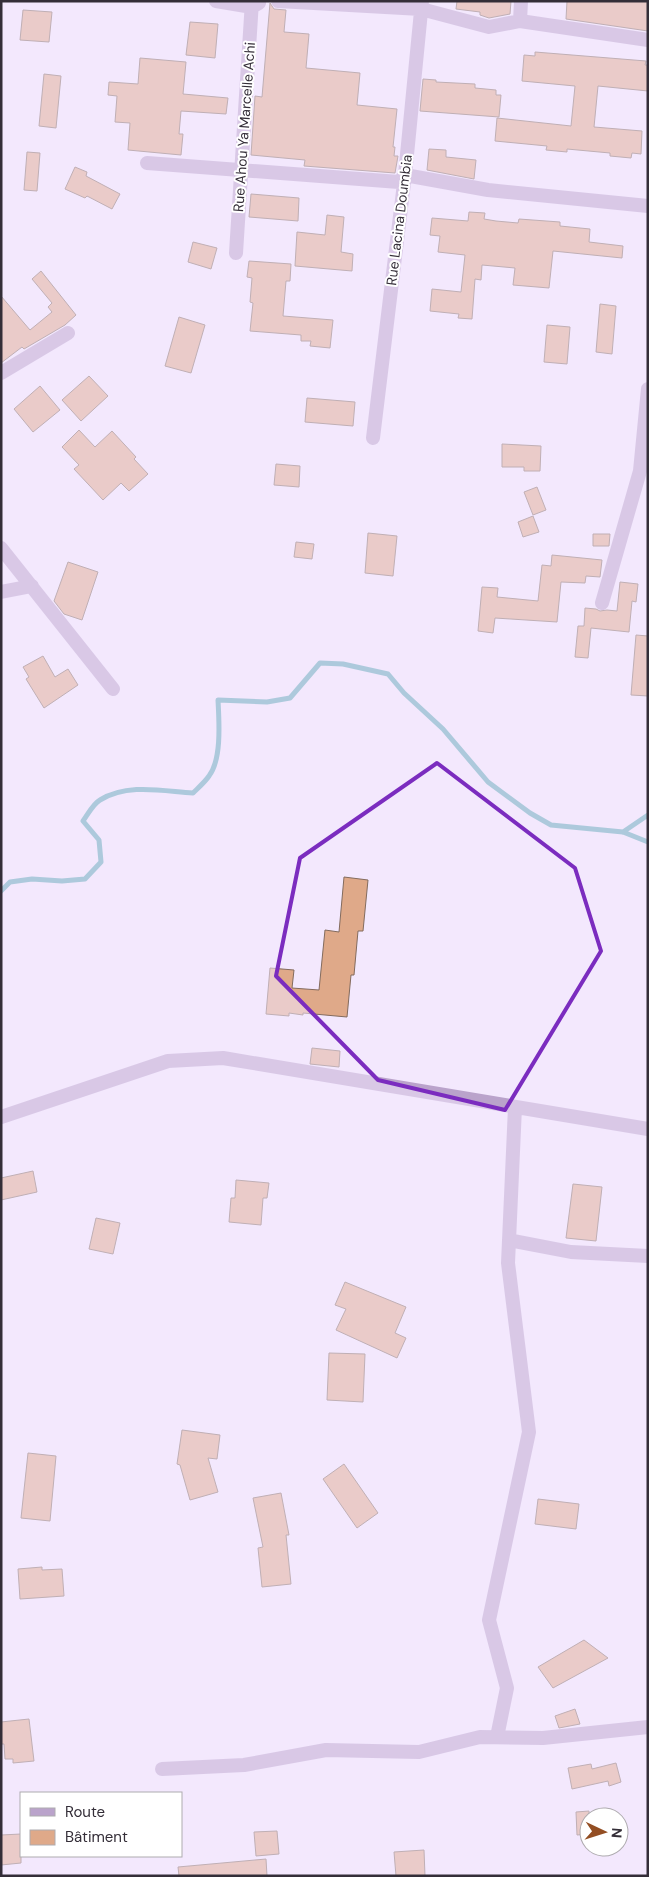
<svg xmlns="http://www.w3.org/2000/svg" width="649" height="1877" viewBox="0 0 649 1877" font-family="'DM Sans',sans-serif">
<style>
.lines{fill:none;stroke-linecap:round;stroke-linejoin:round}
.stream{stroke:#59a5b3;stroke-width:5}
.building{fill:#dfa989;stroke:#836b5d}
.minor{stroke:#baa3cb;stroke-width:14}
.marked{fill:none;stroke:#7b2cbf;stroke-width:4;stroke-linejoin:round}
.labels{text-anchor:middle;stroke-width:4;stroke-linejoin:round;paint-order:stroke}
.street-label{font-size:14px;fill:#342e38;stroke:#fff}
</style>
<rect width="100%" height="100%" fill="#f3e8fd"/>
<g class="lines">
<path class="stream" d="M 623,832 L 648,815
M 1,891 L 10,882 L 32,879 L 62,881 L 85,879 L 101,862 L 99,840 L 83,821 C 88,814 93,804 100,800 C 128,783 162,791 193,793 C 198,788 205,782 209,776 C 222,759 219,721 218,700 L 267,702 L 290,698 L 320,663 L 343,664 L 388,674 L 404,693 L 443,729 L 488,782 L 530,813 L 551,825 L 623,832 L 648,842"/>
</g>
<path class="building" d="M 457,1 L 511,1 L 510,14 L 489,18 L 480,15 L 480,12 L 456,9 Z
M 567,1 L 648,1 L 648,31 L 566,19 Z
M 270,3 L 274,9 L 286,10 L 284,32 L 309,34 L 306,68 L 360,73 L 357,105 L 397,109 L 393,147 L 395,147 L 394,156 L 398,156 L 395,173 L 304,166 L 305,160 L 251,155 L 255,96 L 262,97 Z
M 23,10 L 52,12 L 49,42 L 20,40 Z
M 190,22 L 218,24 L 215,58 L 186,55 Z
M 535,52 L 646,61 L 645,65 L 648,65 L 648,91 L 598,86 L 594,127 L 642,131 L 641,154 L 632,153 L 631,158 L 610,156 L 610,153 L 567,149 L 567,152 L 546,150 L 547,146 L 495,141 L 497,118 L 571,126 L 575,86 L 522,81 L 524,55 L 535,56 Z
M 140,58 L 186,62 L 183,94 L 228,98 L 226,114 L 181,111 L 179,134 L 183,134 L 181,155 L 128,150 L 130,123 L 115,122 L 117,96 L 108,95 L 109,82 L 138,84 Z
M 44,74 L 61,76 L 56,128 L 39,126 Z
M 423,79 L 436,80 L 436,82 L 475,84 L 475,88 L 496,90 L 496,95 L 501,95 L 499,117 L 420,111 Z
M 429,149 L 446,150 L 446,157 L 476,160 L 474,179 L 427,170 Z
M 27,152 L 40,153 L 37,191 L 24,190 Z
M 75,167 L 87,172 L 86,176 L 120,194 L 112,209 L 87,196 L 85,198 L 65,189 Z
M 251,194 L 299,198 L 298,221 L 249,217 Z
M 469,212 L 485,213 L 484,219 L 496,221 L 518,223 L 519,219 L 560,222 L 560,226 L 590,229 L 589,242 L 623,246 L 622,258 L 553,251 L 549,288 L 513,285 L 515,268 L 482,265 L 481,280 L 475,279 L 472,319 L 458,318 L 459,314 L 430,311 L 432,289 L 461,292 L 465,255 L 438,252 L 440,236 L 430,235 L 432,218 L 468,221 Z
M 327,215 L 344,217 L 341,252 L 353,254 L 352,271 L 295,266 L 297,232 L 325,235 Z
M 193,242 L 217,248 L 211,269 L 188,262 Z
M 249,261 L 291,264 L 290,281 L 286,281 L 283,316 L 333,320 L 330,348 L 310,346 L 311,341 L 301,341 L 301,335 L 250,331 L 253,303 L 250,302 L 252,278 L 247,277 Z
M 41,271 L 76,315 L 65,325 L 24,349 L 22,347 L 1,363 L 1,296 L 30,330 L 52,312 L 48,307 L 52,303 L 32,279 Z
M 600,304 L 616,306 L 612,354 L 596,352 Z
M 179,317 L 205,325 L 191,373 L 165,366 Z
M 547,325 L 570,327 L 567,364 L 544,362 Z
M 89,376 L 108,396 L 81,421 L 62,400 Z
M 40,386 L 60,410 L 33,432 L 14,409 Z
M 307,398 L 355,402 L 353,426 L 305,422 Z
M 79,430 L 95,447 L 112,431 L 136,457 L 134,459 L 148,474 L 129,491 L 121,483 L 103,500 L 74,469 L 79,465 L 62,447 Z
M 502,444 L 541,446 L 540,471 L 524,471 L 524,467 L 502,467 Z
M 276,464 L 300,466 L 299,487 L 274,485 Z
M 537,487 L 546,510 L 533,515 L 524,492 Z
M 533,516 L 539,532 L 523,537 L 518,522 Z
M 368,533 L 397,536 L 393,576 L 365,573 Z
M 593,534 L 610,534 L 609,546 L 593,546 Z
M 296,542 L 314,544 L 312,559 L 294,557 Z
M 552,555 L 602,560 L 600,577 L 586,576 L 585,583 L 561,582 L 557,622 L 495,618 L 493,633 L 478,631 L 482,587 L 498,588 L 497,597 L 538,601 L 542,565 L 551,566 Z
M 68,562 L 98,572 L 82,620 L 64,614 L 54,601 Z
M 620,582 L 638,584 L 636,602 L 632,601 L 629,632 L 591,628 L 588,658 L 575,657 L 578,626 L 584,626 L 585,608 L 596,609 L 600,611 L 607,610 L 617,611 Z
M 636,635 L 648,636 L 648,696 L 631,695 Z
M 43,656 L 55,677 L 68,669 L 78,685 L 44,708 L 26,679 L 29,677 L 23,667 Z
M 344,877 L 368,880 L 363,931 L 358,931 L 354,975 L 351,975 L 347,1017 L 303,1013 L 303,1015 L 289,1013 L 289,1016 L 266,1014 L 270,968 L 294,970 L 292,988 L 319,990 L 325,930 L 339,932 Z
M 312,1048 L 340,1051 L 339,1067 L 310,1064 Z
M 33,1171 L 37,1192 L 1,1200 L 1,1178 Z
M 236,1180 L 269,1183 L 267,1198 L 263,1198 L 261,1225 L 229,1222 L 231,1198 L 235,1198 Z
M 573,1184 L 602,1187 L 596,1241 L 566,1238 Z
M 96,1218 L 120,1223 L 113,1254 L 89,1249 Z
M 345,1282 L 406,1307 L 395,1333 L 406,1338 L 397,1358 L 336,1330 L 346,1309 L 335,1305 Z
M 329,1353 L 365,1354 L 363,1402 L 327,1400 Z
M 182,1430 L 220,1435 L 217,1459 L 208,1458 L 218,1492 L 190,1500 L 180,1465 L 177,1464 Z
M 28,1453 L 56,1456 L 50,1521 L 21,1518 Z
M 344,1464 L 378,1513 L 357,1528 L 323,1479 Z
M 281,1493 L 289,1535 L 286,1535 L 291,1584 L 262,1587 L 258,1548 L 263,1547 L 253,1498 Z
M 538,1499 L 579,1504 L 576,1529 L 535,1524 Z
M 42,1567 L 42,1570 L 62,1569 L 64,1596 L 20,1599 L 18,1569 Z
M 584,1640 L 608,1658 L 553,1688 L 538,1667 Z
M 575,1709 L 580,1724 L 559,1728 L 555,1716 Z
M 29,1719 L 34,1761 L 13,1763 L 13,1759 L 5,1759 L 4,1744 L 1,1744 L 1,1722 Z
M 616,1763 L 621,1782 L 609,1786 L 608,1781 L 572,1789 L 568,1768 L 591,1764 L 592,1769 Z
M 589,1811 L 589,1834 L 577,1835 L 576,1812 Z
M 277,1831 L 279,1854 L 256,1856 L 254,1832 Z
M 21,1834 L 21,1863 L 1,1865 L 1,1835 Z
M 424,1850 L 425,1876 L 396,1876 L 394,1852 Z
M 266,1859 L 267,1876 L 179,1876 L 178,1867 Z"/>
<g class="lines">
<path class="minor" d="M 216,1 L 252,7 L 259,3
M 278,1 L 421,9 L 489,27 L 520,21 L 648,40
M 520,21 L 521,1
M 147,163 L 399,182 L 405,175 L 488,190 L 648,206
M 236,253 L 252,1
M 1,373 L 68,333
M 373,438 L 405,175 L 422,1
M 1,548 L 113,689
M 1,592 L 32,586
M 602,603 L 640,471 L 648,389
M 1,1117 L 168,1061 L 223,1058 L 648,1129
M 509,1240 L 571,1252 L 648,1256
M 497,1737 L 507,1688 L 489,1620 L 529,1432 L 508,1263 L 515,1107
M 162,1769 L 244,1765 L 326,1750 L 419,1752 L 480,1737 L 543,1738 L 648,1727"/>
</g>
<path d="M0 0H649V1877H0ZM 437,763 L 575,868 L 601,951 L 505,1110 L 378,1080 L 276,976 L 300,858 Z" fill="#f3e8fd" fill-opacity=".55" fill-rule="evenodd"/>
<path class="marked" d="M 437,763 L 575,868 L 601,951 L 505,1110 L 378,1080 L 276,976 L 300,858 Z"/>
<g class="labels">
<g class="street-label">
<text transform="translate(244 127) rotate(-86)" y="5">Rue Ahou Ya Marcelle Achi</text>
<text transform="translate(399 220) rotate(-83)" y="5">Rue Lacina Doumbia</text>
</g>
</g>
<rect width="649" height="1877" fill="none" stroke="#342e38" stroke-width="5"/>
<rect x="20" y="1792" width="162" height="65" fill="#ffffff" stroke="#aeabaf"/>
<rect x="30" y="1808" width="25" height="8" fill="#baa3cb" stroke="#aeabaf"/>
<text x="65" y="1817" font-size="15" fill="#342e38">Route</text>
<rect x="30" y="1830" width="25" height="15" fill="#dfa989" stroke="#aeabaf"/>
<text x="65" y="1842" font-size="15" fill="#342e38">Bâtiment</text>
<g transform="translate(604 1832) rotate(94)"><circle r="24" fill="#ffffff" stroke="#aeabaf"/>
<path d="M0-4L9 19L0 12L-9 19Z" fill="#934e23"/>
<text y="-8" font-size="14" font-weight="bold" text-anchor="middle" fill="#342e38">N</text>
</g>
</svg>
